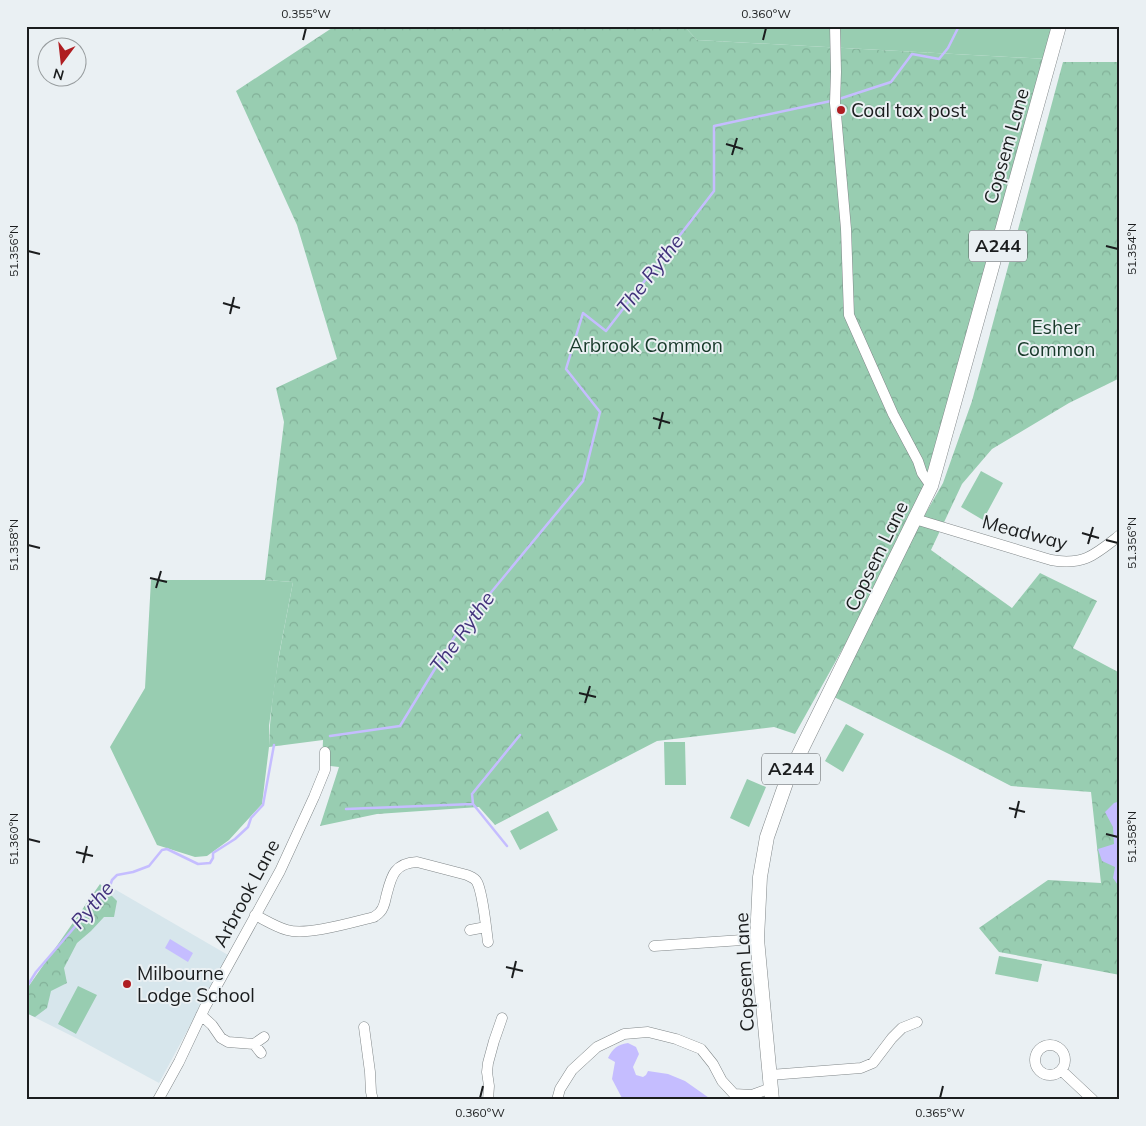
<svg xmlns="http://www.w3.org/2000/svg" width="1146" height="1126" viewBox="0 0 1146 1126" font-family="Mulish,sans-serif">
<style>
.built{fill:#d7e6ec}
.green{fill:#98cdb1}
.forest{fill:url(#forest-crowns)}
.water{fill:#c5bdff}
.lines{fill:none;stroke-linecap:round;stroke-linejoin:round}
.stream{stroke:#c5bdff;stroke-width:2.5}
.minor-casing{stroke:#818789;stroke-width:11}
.major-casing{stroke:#818789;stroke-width:15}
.minor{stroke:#fff;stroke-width:10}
.major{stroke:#fff;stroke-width:14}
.ticks{fill:none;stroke:#1b1d1e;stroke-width:2}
.poi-dot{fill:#af1d21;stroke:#eaf0f3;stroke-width:2}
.labels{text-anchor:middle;stroke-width:4;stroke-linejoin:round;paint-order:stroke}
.shield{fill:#eaf0f3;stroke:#595c5e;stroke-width:1}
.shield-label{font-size:18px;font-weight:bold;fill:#1b1d1e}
.poi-label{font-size:19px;fill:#1b1d1e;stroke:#eaf0f3;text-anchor:start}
.street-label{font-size:19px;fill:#1b1d1e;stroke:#eaf0f3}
.park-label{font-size:19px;fill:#173829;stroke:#eaf0f3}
.water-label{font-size:20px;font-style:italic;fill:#41317b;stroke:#eaf0f3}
.neatline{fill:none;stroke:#1b1d1e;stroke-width:2}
.ticks-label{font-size:12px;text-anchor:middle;fill:#1b1d1e}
</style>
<defs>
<pattern id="forest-crowns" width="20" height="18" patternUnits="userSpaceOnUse" patternTransform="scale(1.25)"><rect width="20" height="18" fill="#98cdb1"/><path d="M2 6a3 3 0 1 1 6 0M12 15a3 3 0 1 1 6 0" fill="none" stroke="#82b098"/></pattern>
</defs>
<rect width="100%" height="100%" fill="#eaf0f3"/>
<path class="built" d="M 111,887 L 228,955 L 159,1083 L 78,1039 L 26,1013 Z"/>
<path class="green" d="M 684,26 L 1056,26 L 1047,59 L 697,40 Z
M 981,471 L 1003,483 L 983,520 L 961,507 Z
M 151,580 L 265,580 L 293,582 L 279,655 L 269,726 L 269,747 L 262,804 L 229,840 L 207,856 L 195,857 L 157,845 L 110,747 L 145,688 Z
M 846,724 L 864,734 L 843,772 L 825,761 Z
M 664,742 L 685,742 L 686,785 L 665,785 Z
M 747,779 L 766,787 L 749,827 L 730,818 Z
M 548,811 L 558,830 L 520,850 L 510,831 Z
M 999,956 L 1042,964 L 1038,982 L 995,974 Z
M 78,986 L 97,995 L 76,1034 L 58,1024 Z"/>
<path class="forest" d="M 335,26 L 684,26 L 697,40 L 1047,59 L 938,449 L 899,548 L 795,734 L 774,727 L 657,741 L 495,825 L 479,807 L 377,814 L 320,826 L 339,767 L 322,765 L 323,740 L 269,747 C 270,693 283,636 293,582 L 265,580 L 284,422 L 276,388 L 337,359 L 297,225 L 236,91 Z
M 1063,62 L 1120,62 L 1120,378 L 1069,403 L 992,449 L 962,484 L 931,550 L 1012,608 L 1040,573 L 1097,601 L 1073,648 L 1120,673 L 1120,975 L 999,952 L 979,928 L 1048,880 L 1101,883 L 1091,792 L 1011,786 L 951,755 L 832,696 L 911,539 L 943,483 L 972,401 Z
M 100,884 L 117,901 L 114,917 L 104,917 L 91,931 L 77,943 L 64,968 L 67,983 L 51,991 L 47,1008 L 35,1017 L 26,1013 L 26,990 Z"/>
<path class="water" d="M 1120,801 L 1120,888 L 1113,878 L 1115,867 L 1102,861 L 1098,849 L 1114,844 L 1113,827 L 1105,812 L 1114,803 Z
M 170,939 L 193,953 L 188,962 L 165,948 Z
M 628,1043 L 636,1047 L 639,1054 L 633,1067 L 636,1075 L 643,1077 L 646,1075 L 648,1071 L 668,1074 L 685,1081 L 712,1100 L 623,1100 L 612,1079 L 615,1062 L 608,1058 C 613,1048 617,1045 628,1043 Z"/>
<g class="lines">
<path class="stream" d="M 839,99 L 891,82 L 912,54 L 939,59 L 948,48 L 959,26
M 330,736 L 400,726 L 455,636 L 583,481 L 600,412 L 566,369 L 583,313 L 606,331 L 714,191 L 714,126 L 831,101
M 346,809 L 473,804
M 507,846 L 473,804 L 472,794 L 520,735
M 26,988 L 36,972 L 110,886 L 112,880 L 117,875 L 133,872 L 149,866 L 162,850 L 167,849 L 198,864 L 210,863 L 213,858 L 213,853 L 235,839 L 248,827 L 251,818 L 263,805 L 274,745"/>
<g class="minor-casing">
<path id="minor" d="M 835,26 L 836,72 L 835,103 L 846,229 L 849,315 L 893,414 L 918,461 L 922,473 L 931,486
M 915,519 L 1051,560 C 1084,566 1096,554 1120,535
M 255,915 C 265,920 276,927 287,930 C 307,936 353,922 374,917 C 375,916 380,913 380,912 C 384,908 385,902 386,897 C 391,878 393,863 417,862 L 467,875 C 471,877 475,878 477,882 C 483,893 486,928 488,942
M 470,930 L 486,927
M 654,946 L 757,939
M 201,1015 L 212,1025 L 221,1038 L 228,1042 L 254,1044 L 264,1037
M 364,1027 L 370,1072 L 371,1092 L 373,1100
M 254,1044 L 261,1053
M1035 1060a15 15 0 1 1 30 0a15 15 0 1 1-30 0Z
M 1061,1070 L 1093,1100
M 770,1075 L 861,1068 L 873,1063 L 892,1038 L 902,1028 L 917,1022
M 158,1100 L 179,1062 L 205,1007 L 280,871 L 314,797 L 325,770 L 325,752
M 488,1100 L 489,1086 L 487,1072 L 488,1063 L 494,1041 L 502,1018
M 557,1100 L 560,1089 L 572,1070 L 597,1047 L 624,1034 L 648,1032 L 676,1039 L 701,1049 L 713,1064 L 722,1081 L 734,1094 L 752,1095 L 771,1088"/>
</g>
<g class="major-casing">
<path id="major" d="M 772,1100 L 757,939 L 760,877 L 767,837 L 788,777 L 931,486 L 1059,26"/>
</g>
<use href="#minor" class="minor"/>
<use href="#major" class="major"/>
</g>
<path class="ticks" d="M 303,40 L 306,28M 763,40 L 766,28M 726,144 L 743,149M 732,155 L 737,138M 1106,246 L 1118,249M 28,251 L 40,254M 223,303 L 240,308M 230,314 L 234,297M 653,418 L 670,423M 659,429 L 663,412M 1082,533 L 1099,538M 1106,540 L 1118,543M 1088,544 L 1093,527M 28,545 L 40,548M 150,578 L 167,582M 156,588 L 161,571M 579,693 L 596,697M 585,703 L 590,686M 1009,808 L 1025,812M 1015,818 L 1019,801M 1106,834 L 1118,837M 28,839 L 40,842M 76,852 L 93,856M 83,863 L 87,846M 506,967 L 523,971M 512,978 L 516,961M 480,1098 L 483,1086M 940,1098 L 943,1086"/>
<g class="poi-dot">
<circle cx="841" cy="110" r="5"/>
<circle cx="127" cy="984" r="5"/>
</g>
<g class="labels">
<g class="shield">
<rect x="969" y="230.5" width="58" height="31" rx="4"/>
<rect x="762" y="753.5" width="58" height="31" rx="4"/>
</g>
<g class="shield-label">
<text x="998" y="252">A244</text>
<text x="791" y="775">A244</text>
</g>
<g class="poi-label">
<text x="851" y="117">Coal tax post</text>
<text x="137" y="980">Milbourne<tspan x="137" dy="22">Lodge School</tspan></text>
</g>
<g class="street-label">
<text transform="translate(1006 146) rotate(-74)" y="7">Copsem Lane</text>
<text transform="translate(1025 532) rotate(15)" y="7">Meadway</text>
<text transform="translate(876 556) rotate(-64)" y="7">Copsem Lane</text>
<text transform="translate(246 893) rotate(-62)" y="7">Arbrook Lane</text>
<text transform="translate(744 972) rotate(-93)" y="7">Copsem Lane</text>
</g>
<g class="park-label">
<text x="1056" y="334">Esher<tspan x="1056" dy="22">Common</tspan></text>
<text x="646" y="352">Arbrook Common</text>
</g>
<g class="water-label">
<text transform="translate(650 274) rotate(-52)" y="7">The Rythe</text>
<text transform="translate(462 632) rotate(-54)" y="7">The Rythe</text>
<text transform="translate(92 905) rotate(-50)" y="7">Rythe</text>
</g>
</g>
<rect width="1146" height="1126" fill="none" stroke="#eaf0f3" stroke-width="55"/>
<g transform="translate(62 62) rotate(195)"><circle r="24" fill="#eaf0f3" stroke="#979c9e"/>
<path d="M0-4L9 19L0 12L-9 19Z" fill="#af1d21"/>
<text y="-8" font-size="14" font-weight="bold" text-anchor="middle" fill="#1b1d1e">N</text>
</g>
<rect x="28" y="28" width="1090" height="1070" class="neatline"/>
<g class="ticks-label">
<text x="306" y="18">0.355°W</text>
<text x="766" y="18">0.360°W</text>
<text transform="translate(1132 249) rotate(-90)" y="4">51.354°N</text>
<text transform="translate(14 251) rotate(-90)" y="4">51.356°N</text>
<text transform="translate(1132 543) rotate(-90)" y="4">51.356°N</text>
<text transform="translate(14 545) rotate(-90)" y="4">51.358°N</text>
<text transform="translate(1132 837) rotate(-90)" y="4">51.358°N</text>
<text transform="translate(14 839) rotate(-90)" y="4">51.360°N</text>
<text x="480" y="1117">0.360°W</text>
<text x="940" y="1117">0.365°W</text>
</g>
</svg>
